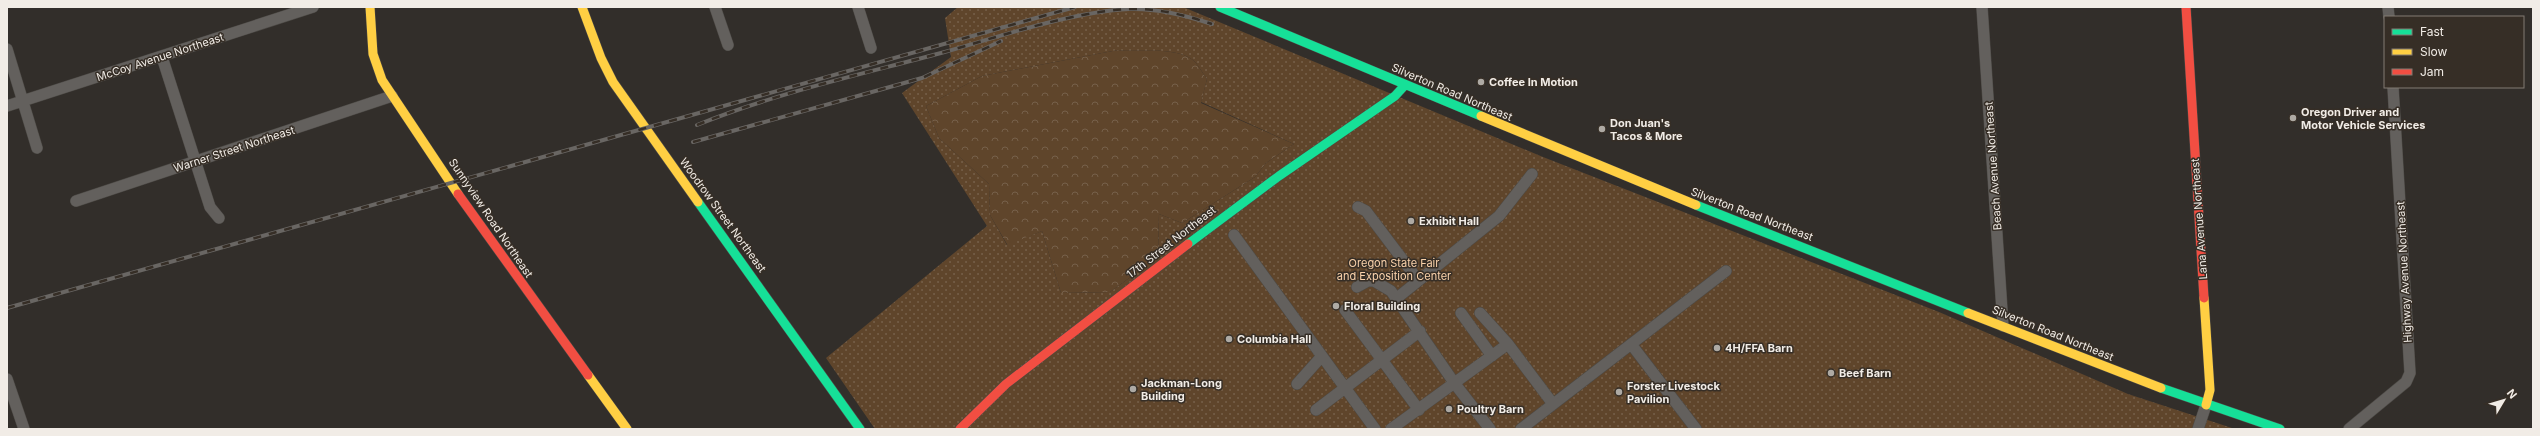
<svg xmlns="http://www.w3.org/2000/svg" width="2540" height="436" viewBox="0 0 2540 436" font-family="Inter,sans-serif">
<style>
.forest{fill:url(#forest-crowns)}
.park{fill:url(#park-dots);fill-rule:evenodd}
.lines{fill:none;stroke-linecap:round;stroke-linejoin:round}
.street-casing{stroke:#4d4a46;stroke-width:12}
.fast-casing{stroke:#4d4a46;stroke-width:10}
.slow-casing{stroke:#4d4a46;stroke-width:10}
.jam-casing{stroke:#4d4a46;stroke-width:10}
.street{stroke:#63605d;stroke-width:11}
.fast{stroke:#16e098;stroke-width:9}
.slow{stroke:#ffcf43;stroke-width:9}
.jam{stroke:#f24e42;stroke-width:9}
.rail-casing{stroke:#696663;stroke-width:4}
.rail{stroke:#362e26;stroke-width:2.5;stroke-dasharray:8;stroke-linecap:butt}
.poi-dot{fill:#aeaaa4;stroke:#362e26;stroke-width:1.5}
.labels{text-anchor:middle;stroke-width:3;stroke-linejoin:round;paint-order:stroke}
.street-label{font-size:11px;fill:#f1ece6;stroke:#362e26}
.poi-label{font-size:11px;font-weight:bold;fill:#f1ece6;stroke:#362e26;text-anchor:start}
.park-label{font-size:11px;fill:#fad2ab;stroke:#362e26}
</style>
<defs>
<pattern id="forest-crowns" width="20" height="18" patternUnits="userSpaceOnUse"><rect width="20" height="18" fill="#5f452b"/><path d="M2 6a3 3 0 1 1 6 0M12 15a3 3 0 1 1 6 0" fill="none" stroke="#76604a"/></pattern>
<pattern id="park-dots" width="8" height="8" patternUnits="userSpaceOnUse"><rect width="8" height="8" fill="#5f452b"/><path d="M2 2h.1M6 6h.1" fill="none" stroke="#76604a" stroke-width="1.8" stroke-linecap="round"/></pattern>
</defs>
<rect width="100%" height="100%" fill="#322e2a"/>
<path class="forest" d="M 1118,50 C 1140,53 1180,45 1196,63 C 1200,68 1203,74 1207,79 L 1201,103 L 1294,144 L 1266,163 L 1255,177 L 1182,223 L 1159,214 L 1158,257 L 1110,292 L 1061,293 L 1042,231 L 1008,246 L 990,215 L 989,184 L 939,138 L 926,106 L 982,76 Z"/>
<path class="park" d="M 958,7 L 1183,7 L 1543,157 L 1939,312 L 2128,394 L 2235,429 L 875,429 L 826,358 L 987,226 L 902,93 L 951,57 L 945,18 ZM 1118,50 C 1140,53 1180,45 1196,63 C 1200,68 1203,74 1207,79 L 1201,102 L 1294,144 L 1266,163 L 1255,177 L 1182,223 L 1159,214 L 1158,257 L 1110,292 L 1061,293 L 1042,231 L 1007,245 L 990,215 L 989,184 L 939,138 L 926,106 L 982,76 Z"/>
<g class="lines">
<g class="street-casing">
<path id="street" d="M 715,7 L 728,45
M 858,7 L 871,48
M 1982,7 L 2003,326
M 2388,7 L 2389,17
M 7,49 L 37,148
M 162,57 L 210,207 L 219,218
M 7,106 L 313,7
M 76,201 L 392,96
M 1358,207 L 1366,211 L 1418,280
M 1234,235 L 1375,429
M 1357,287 L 1368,281 L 1374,281 L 1391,291 L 1455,384 L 1490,429
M 1397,298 L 1499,216 L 1532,174
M 1345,310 L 1419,410
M 1461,313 L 1492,356
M 1480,313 L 1508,344
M 1631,344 L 1696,429
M 7,379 L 24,429
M 1297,384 L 1322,356
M 1316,410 L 1420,331
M 1391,429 L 1508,344 L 1553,404
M 1521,429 L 1726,271
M 2198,429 L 2206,405
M 2349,429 L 2406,382 L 2410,373 L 2393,87"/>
</g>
<g class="fast-casing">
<path id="fast" d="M 1220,7 L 1481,116
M 698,202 L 860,429
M 1696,205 L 1968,313
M 1188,244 L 1279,176 L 1395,96 L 1405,85
M 2161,388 L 2280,429"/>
</g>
<g class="slow-casing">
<path id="slow" d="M 370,7 L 373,54 L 382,80 L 458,194
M 582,7 L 601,58 L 613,82 L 698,202
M 1481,116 L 1696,205
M 2204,298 L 2210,390 L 2206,405
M 1968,313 L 2161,388
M 588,375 L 627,429"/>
</g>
<g class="jam-casing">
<path id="jam" d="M 2186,7 L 2204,298
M 458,194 L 588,375
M 960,429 L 1006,384 L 1188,244"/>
</g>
<use href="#street" class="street"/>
<use href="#fast" class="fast"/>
<use href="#slow" class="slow"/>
<use href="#jam" class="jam"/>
<g class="rail-casing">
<path id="rail" d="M 697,125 C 776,93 859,75 941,53 C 998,37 1071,12 1129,9 C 1158,8 1185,15 1212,24
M 693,142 L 922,78 L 1001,41
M 7,308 L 1075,7"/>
</g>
<use href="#rail" class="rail"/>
</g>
<g class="poi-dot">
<circle cx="1481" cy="82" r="4"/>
<circle cx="2293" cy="118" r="4"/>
<circle cx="1602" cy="129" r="4"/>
<circle cx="1411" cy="221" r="4"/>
<circle cx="1336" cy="306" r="4"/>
<circle cx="1229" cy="339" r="4"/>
<circle cx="1717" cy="348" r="4"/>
<circle cx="1831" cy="373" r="4"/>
<circle cx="1133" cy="389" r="4"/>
<circle cx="1619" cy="392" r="4"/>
<circle cx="1449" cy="409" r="4"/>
</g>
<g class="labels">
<g class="street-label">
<text transform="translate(160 57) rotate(-18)" y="4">McCoy Avenue Northeast</text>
<text transform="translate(1452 92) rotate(23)" y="4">Silverton Road Northeast</text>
<text transform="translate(234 149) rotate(-18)" y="4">Warner Street Northeast</text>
<text transform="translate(1993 166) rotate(-94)" y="4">Beach Avenue Northeast</text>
<text transform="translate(1752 214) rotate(21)" y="4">Silverton Road Northeast</text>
<text transform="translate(723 215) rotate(54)" y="4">Woodrow Street Northeast</text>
<text transform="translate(491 218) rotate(56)" y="4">Sunnyview Road Northeast</text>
<text transform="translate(2199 219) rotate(-94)" y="4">Lana Avenue Northeast</text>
<text transform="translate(1171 242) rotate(-38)" y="4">17th Street Northeast</text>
<text transform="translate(2404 272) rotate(-93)" y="4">Highway Avenue Northeast</text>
<text transform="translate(2053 333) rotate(22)" y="4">Silverton Road Northeast</text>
</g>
<g class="poi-label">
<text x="1489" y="86">Coffee In Motion</text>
<text x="2301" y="116">Oregon Driver and<tspan x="2301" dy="13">Motor Vehicle Services</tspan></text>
<text x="1610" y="127">Don Juan's<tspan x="1610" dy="13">Tacos &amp; More</tspan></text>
<text x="1419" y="225">Exhibit Hall</text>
<text x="1344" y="310">Floral Building</text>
<text x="1237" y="343">Columbia Hall</text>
<text x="1725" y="352">4H/FFA Barn</text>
<text x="1839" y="377">Beef Barn</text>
<text x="1141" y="387">Jackman-Long<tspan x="1141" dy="13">Building</tspan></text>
<text x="1627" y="390">Forster Livestock<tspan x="1627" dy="13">Pavilion</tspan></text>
<text x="1457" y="413">Poultry Barn</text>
</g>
<g class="park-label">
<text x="1394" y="267">Oregon State Fair<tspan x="1394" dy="13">and Exposition Center</tspan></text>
</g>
</g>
<rect width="2540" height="436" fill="none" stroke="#f1ece6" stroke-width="16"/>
<rect x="2384" y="16" width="140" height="72" fill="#362e26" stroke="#817a73"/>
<rect x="2392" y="29" width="20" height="6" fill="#16e098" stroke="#817a73"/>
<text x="2420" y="36" font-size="12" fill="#f1ece6">Fast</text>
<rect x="2392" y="49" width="20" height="6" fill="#ffcf43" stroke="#817a73"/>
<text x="2420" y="56" font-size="12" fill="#f1ece6">Slow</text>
<rect x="2392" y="69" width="20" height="6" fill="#f24e42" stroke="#817a73"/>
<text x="2420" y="76" font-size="12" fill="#f1ece6">Jam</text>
<g transform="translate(2504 400) rotate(52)" stroke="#362e26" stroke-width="3" paint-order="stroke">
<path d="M0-3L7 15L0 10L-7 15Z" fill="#f1ece6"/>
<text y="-6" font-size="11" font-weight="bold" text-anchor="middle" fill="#f1ece6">N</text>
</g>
</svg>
